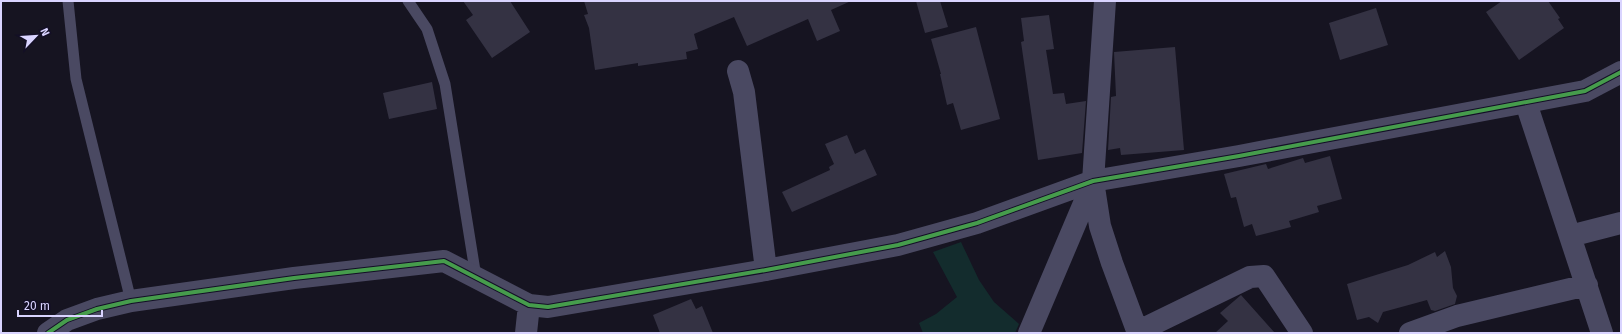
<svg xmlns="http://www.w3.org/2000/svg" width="1622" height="334" viewBox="0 0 1622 334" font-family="'Fira Sans',sans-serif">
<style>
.green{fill:#132c2d}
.building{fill:#343243}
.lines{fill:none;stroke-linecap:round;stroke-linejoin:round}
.service{stroke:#4a4962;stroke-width:11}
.minor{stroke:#4a4962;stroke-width:22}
.cycleway-casing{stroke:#130f26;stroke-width:6}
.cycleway{stroke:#469c4c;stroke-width:4}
</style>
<rect width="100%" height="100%" fill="#161421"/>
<path class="green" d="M 961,242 L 979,280 L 994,302 L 1019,324 L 1015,333 L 923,333 L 919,323 L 936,314 L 957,297 L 933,252 Z"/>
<path class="building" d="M 463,1 L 510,1 L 530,32 L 492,58 L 466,20 L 473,15 Z
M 584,1 L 851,1 L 831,10 L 840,31 L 817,41 L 808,19 L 747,46 L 734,17 L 694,34 L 698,49 L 686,52 L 687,59 L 638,66 L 638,63 L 595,70 L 589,28 L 584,15 L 588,14 Z
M 916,1 L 940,1 L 948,27 L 925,33 Z
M 1502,1 L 1548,1 L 1560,18 L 1558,19 L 1564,28 L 1519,60 L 1486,12 Z
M 1376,8 L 1388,45 L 1340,60 L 1329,23 Z
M 1049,15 L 1054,49 L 1046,50 L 1053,94 L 1064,93 L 1066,104 L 1086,101 L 1082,153 L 1038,160 L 1021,42 L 1024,41 L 1021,18 Z
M 976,27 L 1000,119 L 961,130 L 953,103 L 947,105 L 940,74 L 941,74 L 931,39 Z
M 1175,47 L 1184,150 L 1121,155 L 1120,148 L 1108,150 L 1111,97 L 1116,96 L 1114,52 Z
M 432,82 L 437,109 L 389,119 L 383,93 Z
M 847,135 L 855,154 L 865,149 L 877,175 L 792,212 L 782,192 L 830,170 L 829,167 L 834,164 L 825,144 Z
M 1330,156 L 1342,199 L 1317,206 L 1319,212 L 1289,221 L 1291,227 L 1256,236 L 1252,224 L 1244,227 L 1236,197 L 1231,198 L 1224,174 L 1266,164 L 1268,169 L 1303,158 L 1305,163 Z
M 1445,251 L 1451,267 L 1453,288 L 1457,296 L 1455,304 L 1435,311 L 1431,310 L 1427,300 L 1383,312 L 1378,323 L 1369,317 L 1357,320 L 1347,284 L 1408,265 L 1435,252 L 1437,257 Z
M 1241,295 L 1275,333 L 1215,333 L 1228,321 L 1220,313 Z
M 691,299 L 696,309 L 702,306 L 713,333 L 660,333 L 653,315 Z"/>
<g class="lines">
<path class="service" d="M 68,1 L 76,79 L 131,301
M 408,1 L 427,29 L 445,84 L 476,277"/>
<path class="minor" d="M 1105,1 L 1093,181 L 1100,226 L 1112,263 L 1138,333
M 738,71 L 744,92 L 766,270
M 1526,103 L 1602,333
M 1570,236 L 1621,223
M 1137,332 L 1250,277 L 1264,276 L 1302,333
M 48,333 L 67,320 L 97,309 L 131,301 L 294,278 L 444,261 L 529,305 L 548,307 L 766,270 L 898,245 L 977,223 L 1093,181 L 1239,156 L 1585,91 L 1621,72
M 526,333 L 529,305
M 1029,333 L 1093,182
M 1410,333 L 1457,316 L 1587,285"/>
<g class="cycleway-casing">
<path id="cycleway" d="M 48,333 L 67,320 L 97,309 L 131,301 L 294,278 L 444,261 L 529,305 L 548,307 L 766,270 L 898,245 L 977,223 L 1093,181 L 1239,156 L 1585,91 L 1621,72"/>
</g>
<use href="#cycleway" class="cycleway"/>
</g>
<rect width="1622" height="334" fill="none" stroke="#d9d4ff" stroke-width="4"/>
<g transform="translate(36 36) rotate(65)" stroke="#130f26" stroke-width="3" paint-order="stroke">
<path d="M0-3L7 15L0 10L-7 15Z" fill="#d9d4ff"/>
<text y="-6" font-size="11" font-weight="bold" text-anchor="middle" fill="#d9d4ff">N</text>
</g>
<path d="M18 310v6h84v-6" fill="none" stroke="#d9d4ff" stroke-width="2"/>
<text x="24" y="310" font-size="12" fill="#d9d4ff" stroke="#130f26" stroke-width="3" paint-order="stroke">20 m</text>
</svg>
